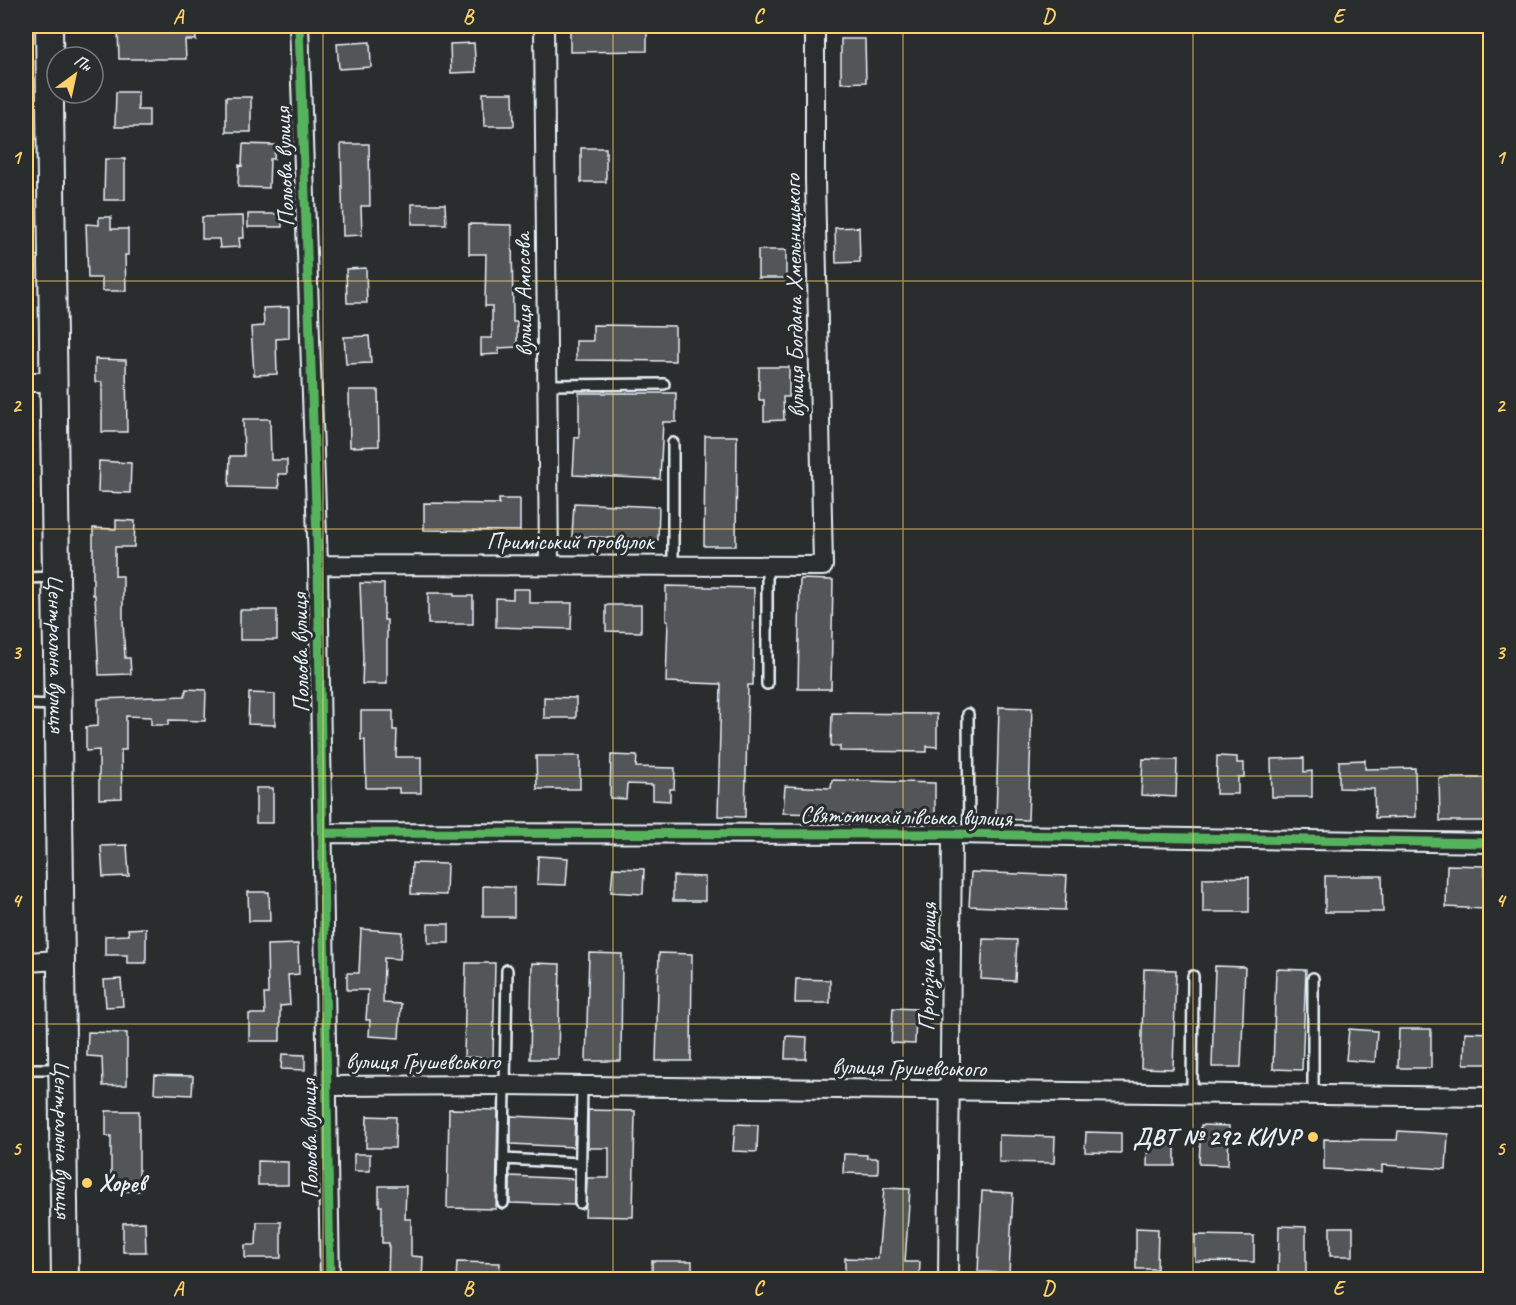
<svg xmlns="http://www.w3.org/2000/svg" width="1516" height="1305" viewBox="0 0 1516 1305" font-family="Caveat,sans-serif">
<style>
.building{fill:#535759;stroke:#e8f1f8;stroke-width:1.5}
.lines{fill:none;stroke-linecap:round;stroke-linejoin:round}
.service-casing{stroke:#e8f1f8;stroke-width:14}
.minor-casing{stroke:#e8f1f8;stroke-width:22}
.secondary-casing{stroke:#e8f1f8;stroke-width:30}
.service{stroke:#2a2d2e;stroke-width:9}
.minor{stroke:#2a2d2e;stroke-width:18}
.secondary{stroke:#2a2d2e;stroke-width:26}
.cycleway-casing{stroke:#2a2d2e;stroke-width:13}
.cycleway{stroke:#56b35d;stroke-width:9}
.grid{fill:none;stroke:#ffd166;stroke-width:1.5;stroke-opacity:0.55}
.poi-dot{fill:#ffd166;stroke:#2a2d2e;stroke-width:2}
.labels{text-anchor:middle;stroke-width:6;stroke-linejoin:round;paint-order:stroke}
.street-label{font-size:24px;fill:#e8f1f8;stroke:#2a2d2e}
.poi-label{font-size:24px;font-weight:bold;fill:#e8f1f8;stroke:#2a2d2e;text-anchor:end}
.neatline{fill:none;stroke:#ffd166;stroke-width:2}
.grid-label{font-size:20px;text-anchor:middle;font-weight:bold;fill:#ffd166}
</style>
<rect width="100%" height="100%" fill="#2a2d2e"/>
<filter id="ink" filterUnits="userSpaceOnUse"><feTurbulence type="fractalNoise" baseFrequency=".0167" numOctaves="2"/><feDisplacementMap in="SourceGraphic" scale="12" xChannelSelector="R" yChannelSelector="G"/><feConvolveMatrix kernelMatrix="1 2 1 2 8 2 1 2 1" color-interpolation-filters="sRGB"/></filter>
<g filter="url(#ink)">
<path class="building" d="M 161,26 L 195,26 L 196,40 L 185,40 L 186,59 L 119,59 L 118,28 L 161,28 Z
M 570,26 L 647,26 L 647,51 L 570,52 Z
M 841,39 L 865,39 L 866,82 L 841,83 Z
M 370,42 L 371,67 L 339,69 L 337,44 Z
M 474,43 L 476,72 L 451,73 L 450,44 Z
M 116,92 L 138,92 L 138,110 L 149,110 L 149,127 L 115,127 Z
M 483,93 L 513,93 L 514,126 L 484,126 Z
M 226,97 L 251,97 L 251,132 L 226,132 Z
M 243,144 L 275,145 L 274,159 L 270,159 L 269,188 L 238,187 L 239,165 L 242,166 Z
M 341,144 L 369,144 L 370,206 L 361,206 L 362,235 L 343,236 Z
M 581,148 L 606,148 L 606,182 L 581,182 Z
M 105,159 L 125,159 L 125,200 L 104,200 Z
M 412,204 L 445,204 L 446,224 L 412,224 Z
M 248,214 L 282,214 L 282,227 L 248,227 Z
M 243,216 L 244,238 L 239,238 L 240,247 L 220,248 L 219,239 L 202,239 L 202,217 Z
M 99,217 L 111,217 L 111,229 L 128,229 L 128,255 L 125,255 L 126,291 L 102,291 L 102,278 L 88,278 L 86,224 L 99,225 Z
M 469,224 L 512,225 L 513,322 L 517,322 L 517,347 L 499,348 L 499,354 L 481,355 L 481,338 L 492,338 L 492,306 L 485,306 L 486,254 L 469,254 Z
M 859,227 L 860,262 L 836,263 L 835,228 Z
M 758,250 L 786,250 L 786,278 L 758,278 Z
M 366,268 L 367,303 L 347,303 L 346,269 Z
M 289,307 L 289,338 L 276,339 L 277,374 L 254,375 L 251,327 L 264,326 L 263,308 Z
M 593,325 L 675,326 L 675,361 L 576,360 L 576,341 L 593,341 Z
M 369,336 L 371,363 L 346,364 L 344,337 Z
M 95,359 L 126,360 L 127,432 L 102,432 L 102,382 L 95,382 Z
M 759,367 L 789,367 L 789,397 L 783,397 L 784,420 L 764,421 L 764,400 L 759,400 Z
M 349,390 L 378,390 L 379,446 L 350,447 Z
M 579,393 L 676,393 L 676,422 L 663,422 L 660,479 L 573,475 L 575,437 L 579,438 Z
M 243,419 L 270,419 L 271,460 L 287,460 L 287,474 L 278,474 L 279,488 L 229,487 L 230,456 L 244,456 Z
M 705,436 L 737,436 L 736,546 L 704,546 Z
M 99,461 L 131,463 L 130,493 L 98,492 Z
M 499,499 L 520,499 L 520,531 L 424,530 L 424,503 L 499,504 Z
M 574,503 L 659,507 L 658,540 L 572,536 Z
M 116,520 L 135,521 L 134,547 L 115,547 L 115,576 L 123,576 L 123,621 L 125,658 L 130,658 L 131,674 L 99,675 L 95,595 L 93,595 L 93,528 L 116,529 Z
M 800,579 L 833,580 L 831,689 L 798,689 Z
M 360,583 L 384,584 L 384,620 L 387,620 L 387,684 L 362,684 L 363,658 Z
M 666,586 L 754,588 L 753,685 L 748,685 L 745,817 L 718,816 L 721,684 L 666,682 L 668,621 L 666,621 Z
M 513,589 L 529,589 L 529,603 L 572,603 L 571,629 L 496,627 L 496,598 L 513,599 Z
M 428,593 L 454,593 L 454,596 L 473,596 L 473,624 L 428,624 Z
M 606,605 L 641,605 L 641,632 L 606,631 Z
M 240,610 L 277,610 L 277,640 L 240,640 Z
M 186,689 L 206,690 L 205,721 L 169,720 L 168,725 L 151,725 L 151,717 L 126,716 L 126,750 L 121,750 L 122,798 L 99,799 L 99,750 L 86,751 L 86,727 L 98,726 L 98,699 L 185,696 Z
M 249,693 L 275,694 L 275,725 L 248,724 Z
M 544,697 L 576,698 L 576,718 L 544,718 Z
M 999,707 L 1032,708 L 1028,820 L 996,819 Z
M 361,711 L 393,711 L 393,730 L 397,730 L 396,757 L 421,757 L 421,793 L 399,793 L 399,788 L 366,788 L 365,740 L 361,740 Z
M 832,713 L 937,714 L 937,747 L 927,746 L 927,752 L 840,751 L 840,746 L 831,746 Z
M 611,755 L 637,756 L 636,767 L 675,768 L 674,789 L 670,789 L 670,801 L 653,800 L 653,785 L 627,784 L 626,799 L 610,798 Z
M 536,756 L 580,756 L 580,789 L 537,789 Z
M 1217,756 L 1237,757 L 1237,763 L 1244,763 L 1244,777 L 1238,777 L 1238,794 L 1216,794 Z
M 1304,758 L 1304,772 L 1312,771 L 1312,797 L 1272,797 L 1271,759 Z
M 1143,759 L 1177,760 L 1176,797 L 1141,795 Z
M 1365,760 L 1365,769 L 1415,768 L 1416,817 L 1375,818 L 1374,789 L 1339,788 L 1339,761 Z
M 1439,778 L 1484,778 L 1485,821 L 1440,821 Z
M 832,780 L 935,783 L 935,817 L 783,813 L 785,786 L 831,788 Z
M 256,788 L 273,788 L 273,823 L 256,823 Z
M 127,845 L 129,876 L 103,877 L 101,846 Z
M 538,856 L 568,858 L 566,885 L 537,884 Z
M 412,863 L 447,864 L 446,895 L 411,894 Z
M 1447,865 L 1485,866 L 1484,909 L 1446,907 Z
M 613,868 L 644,869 L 643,894 L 611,892 Z
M 971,872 L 1067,876 L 1065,910 L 969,906 Z
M 673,876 L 705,877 L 705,901 L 673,901 Z
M 1325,876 L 1382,876 L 1383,912 L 1325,912 Z
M 1249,877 L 1249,912 L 1203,912 L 1203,878 Z
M 483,886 L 514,887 L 514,917 L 483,917 Z
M 248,892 L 269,892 L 270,921 L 249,921 Z
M 428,924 L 449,924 L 449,943 L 428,943 Z
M 146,928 L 146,963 L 127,963 L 127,955 L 105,955 L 105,936 L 129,935 L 128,929 Z
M 361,929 L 402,932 L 400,959 L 384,958 L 383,1003 L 401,1004 L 399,1038 L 369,1036 L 370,1020 L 366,1020 L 368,990 L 347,990 L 347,973 L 359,973 Z
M 983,939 L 1017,940 L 1015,981 L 981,979 Z
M 298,944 L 299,974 L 288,975 L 290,1005 L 280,1006 L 280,1041 L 249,1041 L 249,1014 L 265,1014 L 264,994 L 268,994 L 267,945 Z
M 589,953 L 622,954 L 621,1061 L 586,1061 Z
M 659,953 L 692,954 L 691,1061 L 656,1061 Z
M 466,963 L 495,963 L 493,1058 L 464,1057 Z
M 532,963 L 560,964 L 558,1059 L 530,1059 Z
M 1215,966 L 1245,967 L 1241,1067 L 1212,1067 Z
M 1144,969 L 1176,970 L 1173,1069 L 1141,1068 Z
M 1276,969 L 1306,970 L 1302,1070 L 1273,1069 Z
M 121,979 L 123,1006 L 106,1007 L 104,980 Z
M 796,979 L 830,980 L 830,1003 L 795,1003 Z
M 893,1008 L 916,1009 L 915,1044 L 891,1043 Z
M 1349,1029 L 1377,1031 L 1375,1062 L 1346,1060 Z
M 1399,1029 L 1431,1029 L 1431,1068 L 1398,1068 Z
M 88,1032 L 127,1033 L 127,1085 L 103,1086 L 102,1057 L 87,1056 Z
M 1465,1032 L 1490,1033 L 1490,1064 L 1464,1064 Z
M 786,1036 L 807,1037 L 806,1059 L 785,1059 Z
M 282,1054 L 305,1055 L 305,1070 L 281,1069 Z
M 155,1075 L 193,1076 L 192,1095 L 154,1093 Z
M 449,1109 L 498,1110 L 496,1209 L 447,1208 Z
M 588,1110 L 635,1111 L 633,1217 L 585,1216 L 587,1178 L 609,1178 L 609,1148 L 588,1148 Z
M 106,1111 L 139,1111 L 139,1191 L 111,1192 L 111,1136 L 106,1136 Z
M 367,1116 L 396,1117 L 395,1148 L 366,1148 Z
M 511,1116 L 575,1119 L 574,1147 L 511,1144 Z
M 735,1124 L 758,1125 L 757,1152 L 733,1151 Z
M 1201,1125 L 1229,1126 L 1228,1165 L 1199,1164 Z
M 1148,1130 L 1175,1131 L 1175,1166 L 1147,1166 Z
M 1398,1131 L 1448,1134 L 1446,1169 L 1382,1165 L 1382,1172 L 1324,1169 L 1324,1139 L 1397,1140 Z
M 1086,1132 L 1121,1133 L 1121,1153 L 1085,1152 Z
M 999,1135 L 1055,1137 L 1054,1163 L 999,1162 Z
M 354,1154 L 370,1154 L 370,1171 L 354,1171 Z
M 844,1154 L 867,1155 L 867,1158 L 878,1158 L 878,1174 L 843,1173 Z
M 258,1161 L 288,1162 L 288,1185 L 258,1185 Z
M 510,1176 L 574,1179 L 574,1205 L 510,1203 Z
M 379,1186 L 406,1186 L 405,1219 L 411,1219 L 411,1256 L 423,1257 L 422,1280 L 388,1280 L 389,1243 L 382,1243 L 382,1206 L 379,1206 Z
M 884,1188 L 910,1189 L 905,1262 L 920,1262 L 919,1280 L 845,1280 L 845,1258 L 878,1259 Z
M 982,1191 L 1013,1193 L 1009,1273 L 978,1272 Z
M 145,1222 L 146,1252 L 123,1252 L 123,1223 Z
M 257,1222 L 281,1222 L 281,1258 L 245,1258 L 245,1245 L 256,1245 Z
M 1279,1226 L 1306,1227 L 1306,1280 L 1278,1280 Z
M 1330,1227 L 1353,1227 L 1353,1256 L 1330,1256 Z
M 1136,1228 L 1158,1229 L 1157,1269 L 1136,1269 Z
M 1195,1235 L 1254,1236 L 1254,1262 L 1195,1261 Z
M 652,1261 L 692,1261 L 692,1280 L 652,1280 Z
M 457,1262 L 500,1263 L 499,1280 L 456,1280 Z"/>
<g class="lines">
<g class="service-casing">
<path id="service" d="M 548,385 L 664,384
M 673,565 L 673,443
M 767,566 L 767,684
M 26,578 L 53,577
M 26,704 L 55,705
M 968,714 L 969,836
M 1313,978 L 1313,1095
M 26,1069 L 62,1069
M 1192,1094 L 1193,976
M 504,1159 L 580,1163
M 503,1203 L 507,970
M 580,1203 L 582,1086"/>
</g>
<g class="minor-casing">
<path id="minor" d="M 299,26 L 318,565 L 330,1280
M 544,26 L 549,565
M 26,382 L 53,382
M 318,565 L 823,566 L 815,179 L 815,26
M 322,833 L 952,834 L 1490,843
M 26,962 L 60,960
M 327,1086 L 505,1085 L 1490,1097
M 948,1280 L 952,834"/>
</g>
<g class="secondary-casing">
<g id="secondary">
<path id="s1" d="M 49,26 L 65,1280"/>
</g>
</g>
<use href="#service" class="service"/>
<use href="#minor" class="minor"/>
<use href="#secondary" class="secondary"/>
<g class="cycleway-casing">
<path id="cycleway" d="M 299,26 L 318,565 L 330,1280
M 322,833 L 952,834 L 1490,843"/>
</g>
<use href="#cycleway" class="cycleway"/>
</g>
</g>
<path class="grid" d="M 323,26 L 323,1280M 613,26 L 613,1280M 903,26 L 903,1280M 1193,26 L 1193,1280M 26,281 L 1490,281M 26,529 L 1490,529M 26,776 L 1490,776M 26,1024 L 1490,1024"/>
<g class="poi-dot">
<circle cx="1313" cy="1137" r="6"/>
<circle cx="87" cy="1183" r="6"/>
</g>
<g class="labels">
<g class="street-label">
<text transform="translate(284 167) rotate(-92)" y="8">Польова вулиця</text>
<text transform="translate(523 295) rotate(-91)" y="8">вулиця Амосова</text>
<text transform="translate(794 296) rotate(-91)" y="8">вулиця Богдана Хмельницького</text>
<text x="570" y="549">Приміський провулок</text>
<text dy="8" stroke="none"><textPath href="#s1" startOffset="627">Центральна вулиця</textPath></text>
<text transform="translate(300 653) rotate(-91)" y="8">Польова вулиця</text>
<text transform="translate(906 816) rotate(1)" y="8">Святомихайлівська вулиця</text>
<text transform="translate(927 967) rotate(-89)" y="8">Прорізна вулиця</text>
<text x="423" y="1069">вулиця Грушевського</text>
<text transform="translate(909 1067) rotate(1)" y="8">вулиця Грушевського</text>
<text dy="8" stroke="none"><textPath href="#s1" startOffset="1113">Центральна вулиця</textPath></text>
<text transform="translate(309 1139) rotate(-91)" y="8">Польова вулиця</text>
</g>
<g class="poi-label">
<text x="1301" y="1145">ДВТ № 292 КИУР</text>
<text x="99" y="1191" text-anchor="start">Хорев</text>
</g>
</g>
<rect width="1516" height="1305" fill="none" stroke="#2a2d2e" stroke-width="66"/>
<g transform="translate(75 75) rotate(33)"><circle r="28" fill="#2a2d2e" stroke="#767b7f" stroke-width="1.5"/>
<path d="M0-4.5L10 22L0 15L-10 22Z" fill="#ffd166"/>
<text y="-9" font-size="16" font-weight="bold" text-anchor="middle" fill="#e8f1f8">Пн</text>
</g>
<rect x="33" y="33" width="1450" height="1239" class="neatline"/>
<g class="grid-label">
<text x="178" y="23">A</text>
<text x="468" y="23">B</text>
<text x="758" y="23">C</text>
<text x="1048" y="23">D</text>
<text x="1338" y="23">E</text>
<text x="16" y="164">1</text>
<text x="1500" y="164">1</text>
<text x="16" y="412">2</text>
<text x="1500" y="412">2</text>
<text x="16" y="659">3</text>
<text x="1500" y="659">3</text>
<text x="16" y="907">4</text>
<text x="1500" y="907">4</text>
<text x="16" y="1155">5</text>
<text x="1500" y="1155">5</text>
<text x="178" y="1295">A</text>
<text x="468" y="1295">B</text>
<text x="758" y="1295">C</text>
<text x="1048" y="1295">D</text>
<text x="1338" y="1295">E</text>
</g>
</svg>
